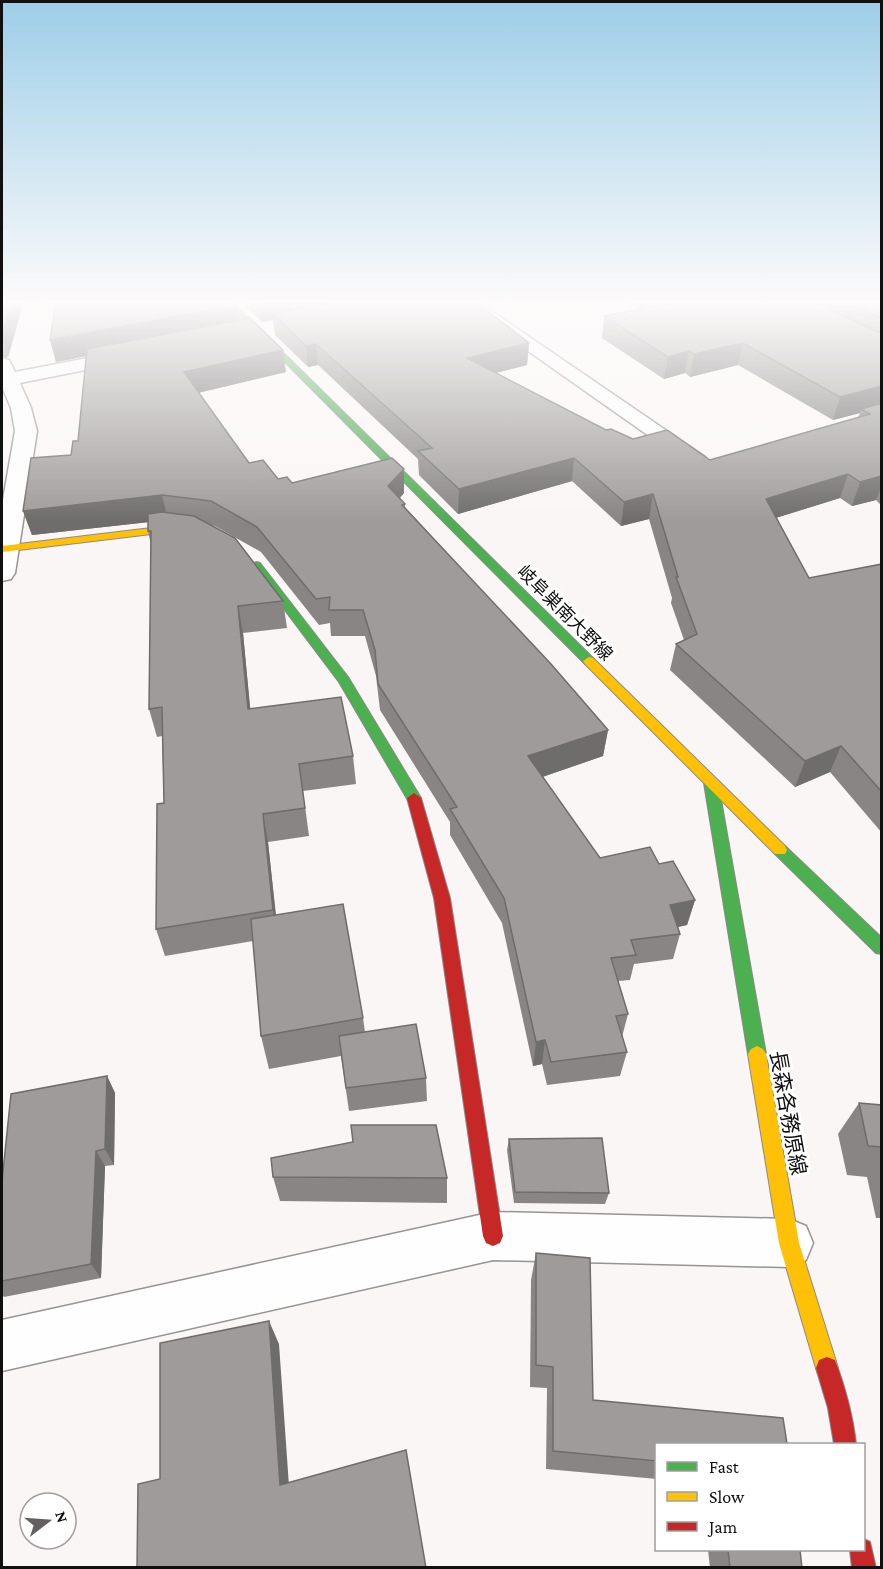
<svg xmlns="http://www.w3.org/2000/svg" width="883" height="1569" viewBox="0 0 883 1569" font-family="'Crimson Pro','Noto Sans JP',serif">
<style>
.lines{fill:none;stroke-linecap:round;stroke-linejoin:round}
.street-casing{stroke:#969494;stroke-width:3}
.fast-casing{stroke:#8c8a8a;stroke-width:2}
.slow-casing{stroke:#8c8a8a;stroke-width:2}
.jam-casing{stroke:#8c8a8a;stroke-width:2}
.street{fill:#fefefe;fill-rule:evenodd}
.fast{fill:#4caf50;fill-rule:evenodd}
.slow{fill:#ffc107;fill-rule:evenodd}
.jam{fill:#c62828;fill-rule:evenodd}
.wall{fill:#898585}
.shaded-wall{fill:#6f6c6c}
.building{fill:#9f9b9b;stroke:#6f6c6c;stroke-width:1.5}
.labels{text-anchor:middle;stroke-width:6;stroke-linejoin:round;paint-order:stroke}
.street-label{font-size:18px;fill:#101010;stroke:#fff}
.near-street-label{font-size:21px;fill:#101010;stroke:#fff}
</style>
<rect width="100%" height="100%" fill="#fbf6f6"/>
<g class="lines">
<g class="street-casing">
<path id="street" d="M 457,301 L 477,301 L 705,457 L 702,462 L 686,462 Z
M 129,350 L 136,352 L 139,356 L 136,360 L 20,383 L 31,408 L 37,431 L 15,573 L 11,579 L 2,581 L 2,505 L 15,431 L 11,408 L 2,387 L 2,358 L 9,360 L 15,372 Z
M 493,1212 L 789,1219 L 806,1226 L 813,1243 L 806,1260 L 789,1267 L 493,1260 L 2,1371 L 2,1320 Z"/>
</g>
<g class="fast-casing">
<path id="fast" d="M 224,301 L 231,301 L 593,658 L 595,661 L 593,664 L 585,664 Z
M 256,562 L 260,563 L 348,677 L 421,798 L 419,802 L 409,802 L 339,682 L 251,565 Z
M 711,778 L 718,783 L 766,1054 L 763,1059 L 757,1062 L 751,1059 L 748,1054 L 704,783 Z
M 780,844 L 785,846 L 882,938 L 882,954 L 876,953 L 775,854 L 773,850 L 775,846 Z"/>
</g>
<g class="slow-casing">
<path id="slow" d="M 168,526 L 193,529 L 198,532 L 193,535 L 168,532 L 2,552 L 2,546 Z
M 589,657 L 593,658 L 785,846 L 787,850 L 785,854 L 775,854 L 585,664 L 583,661 Z
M 757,1046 L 763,1049 L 766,1054 L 799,1243 L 838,1368 L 835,1376 L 827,1379 L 819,1376 L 816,1368 L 779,1243 L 748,1054 L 751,1049 Z"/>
</g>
<g class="jam-casing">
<path id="jam" d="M 414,793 L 421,798 L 450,898 L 503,1236 L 500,1243 L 493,1246 L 486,1243 L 483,1236 L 434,898 L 407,798 Z
M 827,1357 L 835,1360 C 845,1387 853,1416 856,1444 L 834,1444 L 828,1408 L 816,1368 L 819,1360 Z
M 864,1539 L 870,1542 L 876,1568 L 852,1568 L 850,1550 L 864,1550 Z"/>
</g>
<use href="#street" class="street"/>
<use href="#fast" class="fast"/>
<use href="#slow" class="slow"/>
<use href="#jam" class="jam"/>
</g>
<path class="wall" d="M 2,301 L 24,301 L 8,357 L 2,358 Z
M 39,301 L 234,301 L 240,320 L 286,372 L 198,393 L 249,463 L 278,479 L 292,483 L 404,469 L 404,493 L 399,499 L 405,504 L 405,507 L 608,730 L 603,756 L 542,777 L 600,858 L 659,864 L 695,900 L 687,925 L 678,927 L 680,934 L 673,959 L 634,964 L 630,980 L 618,981 L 628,1014 L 622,1037 L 627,1052 L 620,1076 L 547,1085 L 542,1064 L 533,1066 L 502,923 L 450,835 L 450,822 L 380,710 L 376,676 L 365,636 L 331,636 L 330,623 L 319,625 L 261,552 L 215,526 L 211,525 L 283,601 L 287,628 L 243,633 L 250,709 L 353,756 L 356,784 L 303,791 L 309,836 L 268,842 L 276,915 L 363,1018 L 365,1032 L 426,1078 L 427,1101 L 349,1111 L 341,1056 L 269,1069 L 261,1036 L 253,941 L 165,956 L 156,929 L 164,803 L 162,736 L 157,737 L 149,709 L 151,545 L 148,531 L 148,522 L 32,535 L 23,511 L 71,455 L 78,441 L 86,356 L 56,362 L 50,340 L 55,305 Z
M 240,301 L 475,301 L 529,343 L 527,365 L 496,373 L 606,430 L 633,439 L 710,460 L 858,418 L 860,413 L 833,420 L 738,365 L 690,377 L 685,373 L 664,379 L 602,338 L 604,316 L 640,309 L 626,301 L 882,301 L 882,506 L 876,500 L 852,506 L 840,498 L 776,518 L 809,578 L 882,564 L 882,833 L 830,772 L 795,787 L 670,670 L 676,644 L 684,640 L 671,603 L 672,598 L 649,519 L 621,526 L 572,481 L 458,514 L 419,475 L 418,459 L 318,365 L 308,367 L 275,335 L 273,320 L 262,322 Z
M 107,1076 L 115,1093 L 114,1165 L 105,1166 L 101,1278 L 4,1297 L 2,1294 L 2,1181 Z
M 859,1103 L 882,1105 L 882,1218 L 876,1218 L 867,1177 L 847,1175 L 838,1134 Z
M 509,1139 L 609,1193 L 605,1204 L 514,1203 L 507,1150 Z
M 353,1142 L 447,1178 L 447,1203 L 280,1201 L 273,1177 Z
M 536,1253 L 593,1400 L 657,1444 L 657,1479 L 546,1469 L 547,1388 L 530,1387 L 531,1280 Z
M 708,1550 L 800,1550 L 802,1568 L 710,1568 Z"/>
<path class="shaded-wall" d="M 12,301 L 24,301 L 8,357 L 2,335 Z
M 259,301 L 369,301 L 273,314 L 273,320 L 262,322 Z
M 237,305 L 240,326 L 56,362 L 50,340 Z
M 529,343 L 527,365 L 466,380 L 467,358 Z
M 743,343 L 738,365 L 690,377 L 694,354 Z
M 316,344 L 318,365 L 308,367 L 306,346 Z
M 283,350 L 286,372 L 188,395 L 184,372 Z
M 689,351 L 685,373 L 664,379 L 668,357 Z
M 882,386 L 881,407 L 861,409 L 860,413 L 833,420 L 840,397 Z
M 574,458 L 572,481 L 458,514 L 459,489 Z
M 404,469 L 404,493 L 389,510 L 388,486 Z
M 848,474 L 840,498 L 759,523 L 766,499 Z
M 882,476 L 882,485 L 876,500 L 852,506 L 860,482 Z
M 653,494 L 649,519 L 621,526 L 624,502 Z
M 162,495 L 168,520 L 32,535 L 23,511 Z
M 238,606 L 243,633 L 253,737 L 248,709 Z
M 608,730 L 603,756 L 525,783 L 528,756 Z
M 841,746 L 830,772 L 795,787 L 805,761 Z
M 263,814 L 268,842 L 278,937 L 273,910 Z
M 695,900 L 687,925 L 663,930 L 670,905 Z
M 545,1040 L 542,1064 L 533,1066 L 536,1042 Z
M 107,1076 L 115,1093 L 114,1165 L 105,1149 Z
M 96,1151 L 105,1166 L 101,1278 L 91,1264 Z
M 269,1321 L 279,1344 L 290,1500 L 280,1485 Z"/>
<path class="building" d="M 2,301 L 12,301 L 2,335 Z
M 56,301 L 234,301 L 237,305 L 50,340 Z
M 338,301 L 475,301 L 529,343 L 467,358 L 606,430 L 611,429 L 633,439 L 667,430 L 710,460 L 870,414 L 861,409 L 882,403 L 882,476 L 860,482 L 848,474 L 766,499 L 809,578 L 882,564 L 882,792 L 841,746 L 805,761 L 676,644 L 697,634 L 676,577 L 678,577 L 653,494 L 624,502 L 574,458 L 459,489 L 418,451 L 432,448 L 316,344 L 306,346 L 273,314 Z
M 664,301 L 813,301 L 882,334 L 882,386 L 840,397 L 743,343 L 694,354 L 689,351 L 668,357 L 604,316 L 669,304 Z
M 845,301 L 882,301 L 882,318 Z
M 250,318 L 283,350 L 184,372 L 249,463 L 263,460 L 278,479 L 287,477 L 292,483 L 392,458 L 404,469 L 388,486 L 405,504 L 402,505 L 551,664 L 608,730 L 528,756 L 600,858 L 650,847 L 659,864 L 673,861 L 695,900 L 670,905 L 680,934 L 631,940 L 636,955 L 611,958 L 628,1014 L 616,1016 L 627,1052 L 551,1062 L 545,1040 L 536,1042 L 504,898 L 450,809 L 457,807 L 378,684 L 375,650 L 363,610 L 329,610 L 330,597 L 316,599 L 257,527 L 211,501 L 162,495 L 23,511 L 31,458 L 71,455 L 73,441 L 78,441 L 87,349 Z
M 162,512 L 194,516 L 235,538 L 283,601 L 238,606 L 248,709 L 341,697 L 353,756 L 299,764 L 305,808 L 263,814 L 273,910 L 156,929 L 157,804 L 164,803 L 162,707 L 149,709 L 151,531 L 148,531 L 148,514 Z
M 343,904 L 363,1018 L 261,1036 L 251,919 Z
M 416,1024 L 426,1078 L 346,1088 L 339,1036 Z
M 107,1076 L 105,1149 L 96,1151 L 91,1264 L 2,1281 L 2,1181 L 11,1094 Z
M 859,1103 L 882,1105 L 882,1147 L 868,1146 Z
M 351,1125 L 436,1125 L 447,1178 L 273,1177 L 271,1158 L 353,1142 Z
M 602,1138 L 609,1193 L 515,1192 L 509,1139 Z
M 536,1253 L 590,1258 L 593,1400 L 783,1418 L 787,1444 L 657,1444 L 657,1461 L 553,1451 L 553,1367 L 536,1365 Z
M 269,1321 L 280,1485 L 406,1450 L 426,1568 L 137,1568 L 138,1484 L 160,1479 L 160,1343 Z
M 728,1550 L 800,1550 L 802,1568 L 730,1568 Z"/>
<linearGradient id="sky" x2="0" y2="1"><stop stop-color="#9dcee8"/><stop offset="0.58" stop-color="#fdfbfb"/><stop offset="1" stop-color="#fdfbfb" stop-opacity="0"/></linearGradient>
<rect width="883" height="521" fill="url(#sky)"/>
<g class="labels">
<g class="street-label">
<text transform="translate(565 613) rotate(45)" y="6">岐阜巣南大野線</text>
</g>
<g class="near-street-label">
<text transform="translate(788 1113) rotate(80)" y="7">長森各務原線</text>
</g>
</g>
<rect width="883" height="1569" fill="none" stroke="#101010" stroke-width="6"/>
<rect x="655" y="1443" width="210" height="108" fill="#ffffff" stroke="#9f9f9f" stroke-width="1.5"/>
<rect x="667" y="1462" width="30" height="9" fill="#4caf50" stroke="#9f9f9f" stroke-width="1.5"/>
<text x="709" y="1473" font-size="18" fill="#101010">Fast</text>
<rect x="667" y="1492" width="30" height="9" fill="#ffc107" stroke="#9f9f9f" stroke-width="1.5"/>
<text x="709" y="1503" font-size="18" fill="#101010">Slow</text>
<rect x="667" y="1522" width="30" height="9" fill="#c62828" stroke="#9f9f9f" stroke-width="1.5"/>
<text x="709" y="1533" font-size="18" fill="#101010">Jam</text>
<g transform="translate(48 1521) rotate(73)"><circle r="28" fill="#ffffff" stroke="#9f9f9f" stroke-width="1.5"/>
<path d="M0-4.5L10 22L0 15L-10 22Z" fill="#626060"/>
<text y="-9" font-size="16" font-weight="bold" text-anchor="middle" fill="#101010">N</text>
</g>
</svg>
